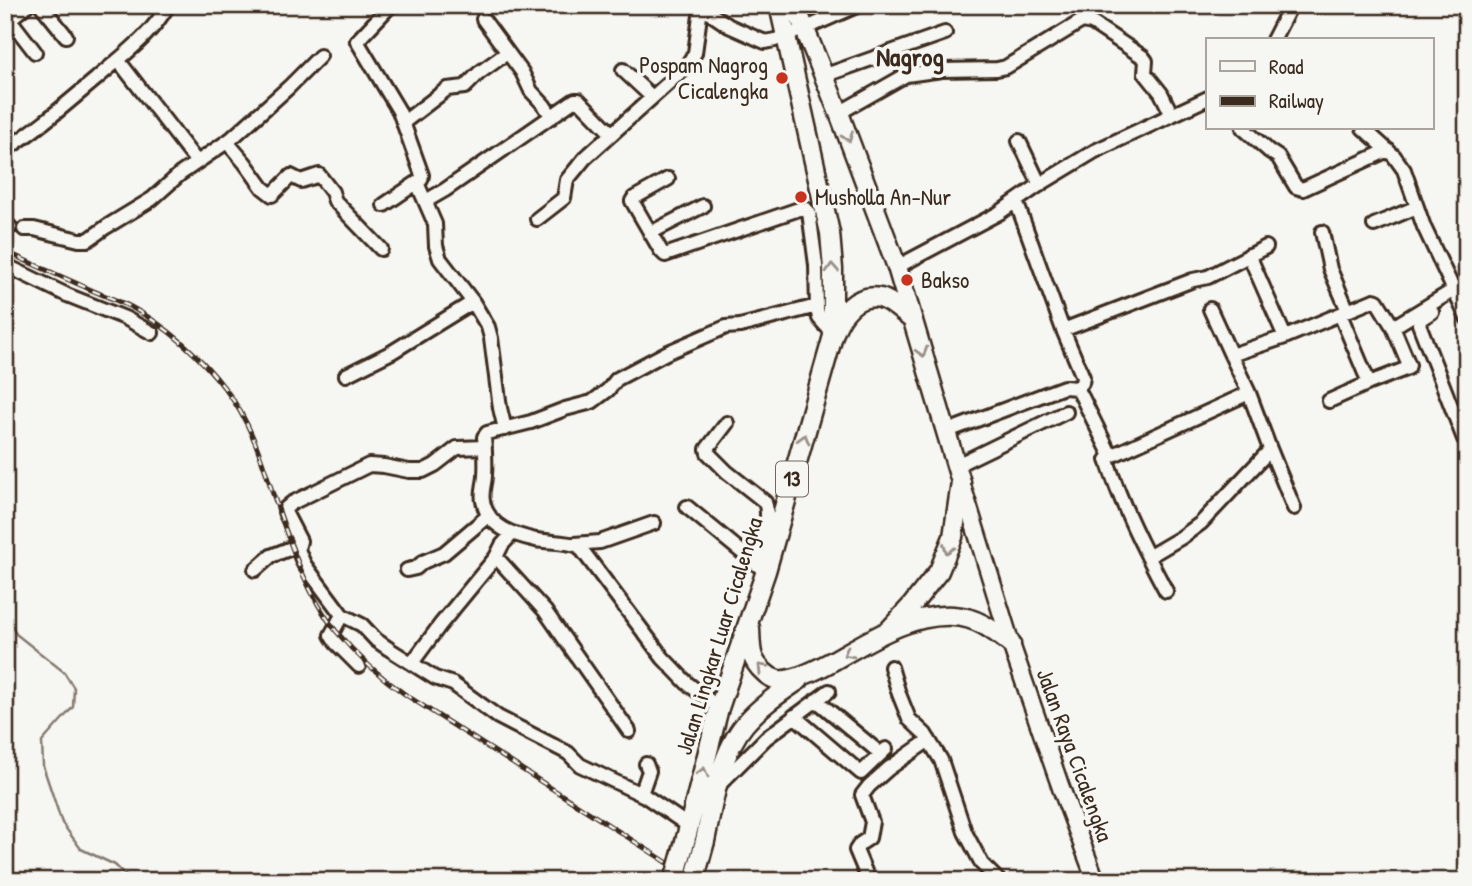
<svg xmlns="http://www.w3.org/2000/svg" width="1472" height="886" viewBox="0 0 1472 886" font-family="'Patrick Hand',sans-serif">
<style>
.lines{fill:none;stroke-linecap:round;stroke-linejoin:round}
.stream{stroke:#857a71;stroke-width:2.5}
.minor-casing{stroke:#3b2a1e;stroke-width:18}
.major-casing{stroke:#3b2a1e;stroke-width:21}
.highway-casing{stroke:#3b2a1e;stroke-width:23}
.minor{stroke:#f6f6f2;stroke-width:12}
.major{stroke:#f6f6f2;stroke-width:16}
.highway{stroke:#f6f6f2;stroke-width:18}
.rail-casing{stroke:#3b2a1e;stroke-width:5}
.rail{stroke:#f6f6f2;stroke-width:2.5;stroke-dasharray:8;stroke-linecap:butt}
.highway-bridge-casing{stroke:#3b2a1e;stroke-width:23;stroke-linecap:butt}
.highway-bridge{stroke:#f6f6f2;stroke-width:18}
.oneway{stroke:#989088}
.poi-dot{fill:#c8321e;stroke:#f6f6f2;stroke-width:2.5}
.labels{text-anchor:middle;stroke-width:7;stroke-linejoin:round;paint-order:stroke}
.shield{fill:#f6f6f2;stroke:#73675e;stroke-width:2}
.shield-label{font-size:21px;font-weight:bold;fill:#3b2a1e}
.poi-label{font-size:23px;fill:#3b2a1e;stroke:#f6f6f2;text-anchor:start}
.street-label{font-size:23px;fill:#3b2a1e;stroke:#f6f6f2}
.quarter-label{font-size:26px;font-weight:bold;fill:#3b2a1e;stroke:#f6f6f2}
</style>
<rect width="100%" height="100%" fill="#f6f6f2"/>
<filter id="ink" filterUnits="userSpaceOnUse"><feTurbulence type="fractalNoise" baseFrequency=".0143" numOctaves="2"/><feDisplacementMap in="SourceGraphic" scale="14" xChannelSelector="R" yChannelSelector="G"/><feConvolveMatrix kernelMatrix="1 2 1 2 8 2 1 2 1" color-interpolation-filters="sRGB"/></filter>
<g filter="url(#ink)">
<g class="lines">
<path class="stream" d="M 5,612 L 16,634 L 64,672 L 74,688 L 73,707 L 42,742 L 43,766 L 62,823 L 81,849 L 115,865 L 131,881"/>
<g class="minor-casing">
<path id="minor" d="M 41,5 L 66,36
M 391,5 L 357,41 L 399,111 L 422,175 L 421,180 L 415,184
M 698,5 L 729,26 L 765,42 L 775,40 L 804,29 L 859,5
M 5,13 L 35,52
M 10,19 L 27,5
M 483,19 L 522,72 L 531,91 L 544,105 L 552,117
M 1273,40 L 1291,5
M 118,60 L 197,162
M 623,70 L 652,97
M 823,76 L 945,33
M 839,113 L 906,75 L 942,70 L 997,69 L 1006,67 L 1082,21 L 1092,23 L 1143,57 L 1146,61 L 1145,73 L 1161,93 L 1172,115
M 404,122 L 447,89 L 465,87 L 479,73 L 507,53
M 1243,128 L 1269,151 L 1278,157 L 1296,187 L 1303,189 L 1388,150
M 1363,128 L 1394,156 L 1404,170 L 1424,227 L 1467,318
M 1019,141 L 1040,185
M 227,142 L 245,163 L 263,188 L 272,195 L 291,176 L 301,181 L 319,175 L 332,192 L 335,201 L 381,249
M 5,150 C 38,129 66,104 96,79 C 121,57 152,35 168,5
M 668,179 L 634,198 L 632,201 L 661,251 L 665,255 L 799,209 L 806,209 L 809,212 L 816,265 L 817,309 L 819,318 L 826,326 L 832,330
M 426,201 L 445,190 L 575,100 L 579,100 L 612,134
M 1016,201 L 1063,330 L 1083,377 L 1082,383 L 1077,388
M 384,205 L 415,184 L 418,185 L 435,224 L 436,246 L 440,259 L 473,302 L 488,327 L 491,338 L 500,408 L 505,429
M 537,219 L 564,198 L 567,180 L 585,158 L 685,68 L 695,53 L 701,8
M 1374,225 L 1417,207
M 5,226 L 10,227
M 24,229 L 34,229 L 79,240 L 88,240 L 106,227 L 152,199 L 180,174 L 231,139 L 289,87 L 320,56
M 1322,232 L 1330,269 L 1348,311
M 650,233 L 703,206
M 1249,255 L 1285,337
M 5,265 L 67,295 L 125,318 L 152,333
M 897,267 L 999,213 L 1042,183 L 1095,151 L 1208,98
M 1210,309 L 1231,355
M 1432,312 L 1421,319 L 1419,324 L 1464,439 L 1467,441
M 1340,314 L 1369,383
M 1063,330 L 1193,280 L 1208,277 L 1266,247
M 346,375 L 392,352 L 473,302
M 1329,401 L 1369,383 L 1408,368 L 1409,365 L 1393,327
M 727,423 L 707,449 L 708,453 L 727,472 L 765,502 C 772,520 759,545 755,562
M 945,432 L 1064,387 L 1077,388 L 1082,397 L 1111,456 L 1249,393 L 1231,355 L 1285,337 L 1374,300 L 1377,301 L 1393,327 L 1467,282
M 1270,449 L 1294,508
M 1111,456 L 1107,460 C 1122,506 1143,548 1166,591
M 955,466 L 1066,412
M 687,507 L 760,567
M 512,534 L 502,545 L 496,557 L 545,611 L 629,731
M 574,544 L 600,542 L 654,523
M 297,547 L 304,564 L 342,615 L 362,625 L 376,640 L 389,649 L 435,678 L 453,684 L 498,717 L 568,753 L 580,765 L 645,796 L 689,826
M 1148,557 L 1182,537 L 1201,523 L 1269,451 L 1270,449 L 1249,393
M 255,570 L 271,556 L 299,545 L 300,541 L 285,512 L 286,508 L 292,503 L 369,465 L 384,466 L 409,471 L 423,471 L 435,465 L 457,448 L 485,447
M 407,570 L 416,568 L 423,562 L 444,553 L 489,515
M 342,615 L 331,635 L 336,643 L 359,666
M 412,663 L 440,625 L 496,557
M 891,667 L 899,694 L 909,719 L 925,734 L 941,760 L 965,832 L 982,864 L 999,881
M 816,700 L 881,754
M 719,708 L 687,683 L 663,658 L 579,546 C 568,542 549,542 536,540 C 514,535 488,528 483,501 C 481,492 485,483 485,475 C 486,462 485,449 484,437 L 487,433 L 531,422 L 565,409 L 592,402 L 608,390 L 617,379 L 666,353 L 726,327 L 740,326 L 817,306
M 794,716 L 861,773 L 886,749
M 720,784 L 766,738 L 829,691
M 641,794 L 649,771 L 646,764
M 869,881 L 856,850 L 860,844 L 869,838 L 872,822 L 862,795 L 869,786 L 888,769 L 929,740"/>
</g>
<g class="major-casing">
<path id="major" d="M 961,482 L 1011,644 L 1061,788 L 1096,881"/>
</g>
<g class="highway-casing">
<path id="highway" d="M 795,5 L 839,113 L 897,267 L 961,482 L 953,537 L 939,571 L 912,605 L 888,631
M 834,333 C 841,314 856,293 880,298 C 892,301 903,313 913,320
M 750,628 C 751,647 749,659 764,672 C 768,676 773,679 778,680 C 793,682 816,670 829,663 C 867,642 909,613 954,616 C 977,617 994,631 1011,644
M 686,838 L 719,708 L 766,571 L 833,336 L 833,269 L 830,233 L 779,5
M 705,841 C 713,803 720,754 745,724 C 760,706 780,693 799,680"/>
</g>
<use href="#minor" class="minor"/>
<use href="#major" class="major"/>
<use href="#highway" class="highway"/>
<g class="rail-casing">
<path id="rail" d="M 5,251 C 32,264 60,276 87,288 C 102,295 117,300 131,307 C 168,327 201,357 226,390 C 249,420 261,456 272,491 C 288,537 305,592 336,631 C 356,655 380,677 406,695 L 696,881"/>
</g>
<use href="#rail" class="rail"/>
<g class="highway-bridge-casing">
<path id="highway-bridge" d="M 674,881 L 686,838
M 694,881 L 705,841"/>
</g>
<use href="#highway-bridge" class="highway-bridge"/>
</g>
<defs><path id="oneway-chevron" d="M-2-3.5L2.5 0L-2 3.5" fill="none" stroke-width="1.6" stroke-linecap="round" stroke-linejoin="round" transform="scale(1.75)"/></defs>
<g class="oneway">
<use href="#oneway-chevron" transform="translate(848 137) rotate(69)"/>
<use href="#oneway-chevron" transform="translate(832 268) rotate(-93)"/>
<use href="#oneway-chevron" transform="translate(922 352) rotate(74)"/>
<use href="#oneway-chevron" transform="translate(804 439) rotate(-74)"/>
<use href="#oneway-chevron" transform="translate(948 549) rotate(110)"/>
<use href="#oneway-chevron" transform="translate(848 653) rotate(152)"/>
<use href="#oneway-chevron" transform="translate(762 668) rotate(-134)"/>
<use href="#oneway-chevron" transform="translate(703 772) rotate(-76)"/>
</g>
</g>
<g class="poi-dot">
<circle cx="782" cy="78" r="7"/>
<circle cx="801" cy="197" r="7"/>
<circle cx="907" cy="280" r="7"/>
</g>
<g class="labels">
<rect class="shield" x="776" y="461.5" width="32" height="35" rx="5"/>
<g class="shield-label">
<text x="792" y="486">13</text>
</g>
<g class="poi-label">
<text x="768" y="73" text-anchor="end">Pospam Nagrog<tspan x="768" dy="26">Cicalengka</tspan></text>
<text x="815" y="205">Musholla An-Nur</text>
<text x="921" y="288">Bakso</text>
</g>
<g class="street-label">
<text transform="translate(719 636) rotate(-73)" y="8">Jalan Lingkar Luar Cicalengka</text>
<text transform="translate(1075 755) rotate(70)" y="8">Jalan Raya Cicalengka</text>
</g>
<g class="quarter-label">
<text x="910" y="66">Nagrog</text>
</g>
</g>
<rect width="1472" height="886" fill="none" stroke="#f6f6f2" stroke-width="28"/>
<rect x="14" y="14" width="1444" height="858" fill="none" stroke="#3b2a1e" stroke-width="2.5" filter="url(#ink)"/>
<rect x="1206" y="38" width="228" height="91" fill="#f6f6f2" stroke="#aba49d" stroke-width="2"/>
<rect x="1220" y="61" width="35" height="10" fill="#f6f6f2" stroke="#aba49d" stroke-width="2"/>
<text x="1269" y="74" font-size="21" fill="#3b2a1e">Road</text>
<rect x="1220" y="96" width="35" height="10" fill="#3b2a1e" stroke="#aba49d" stroke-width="2"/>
<text x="1269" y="108" font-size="21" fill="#3b2a1e">Railway</text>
</svg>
